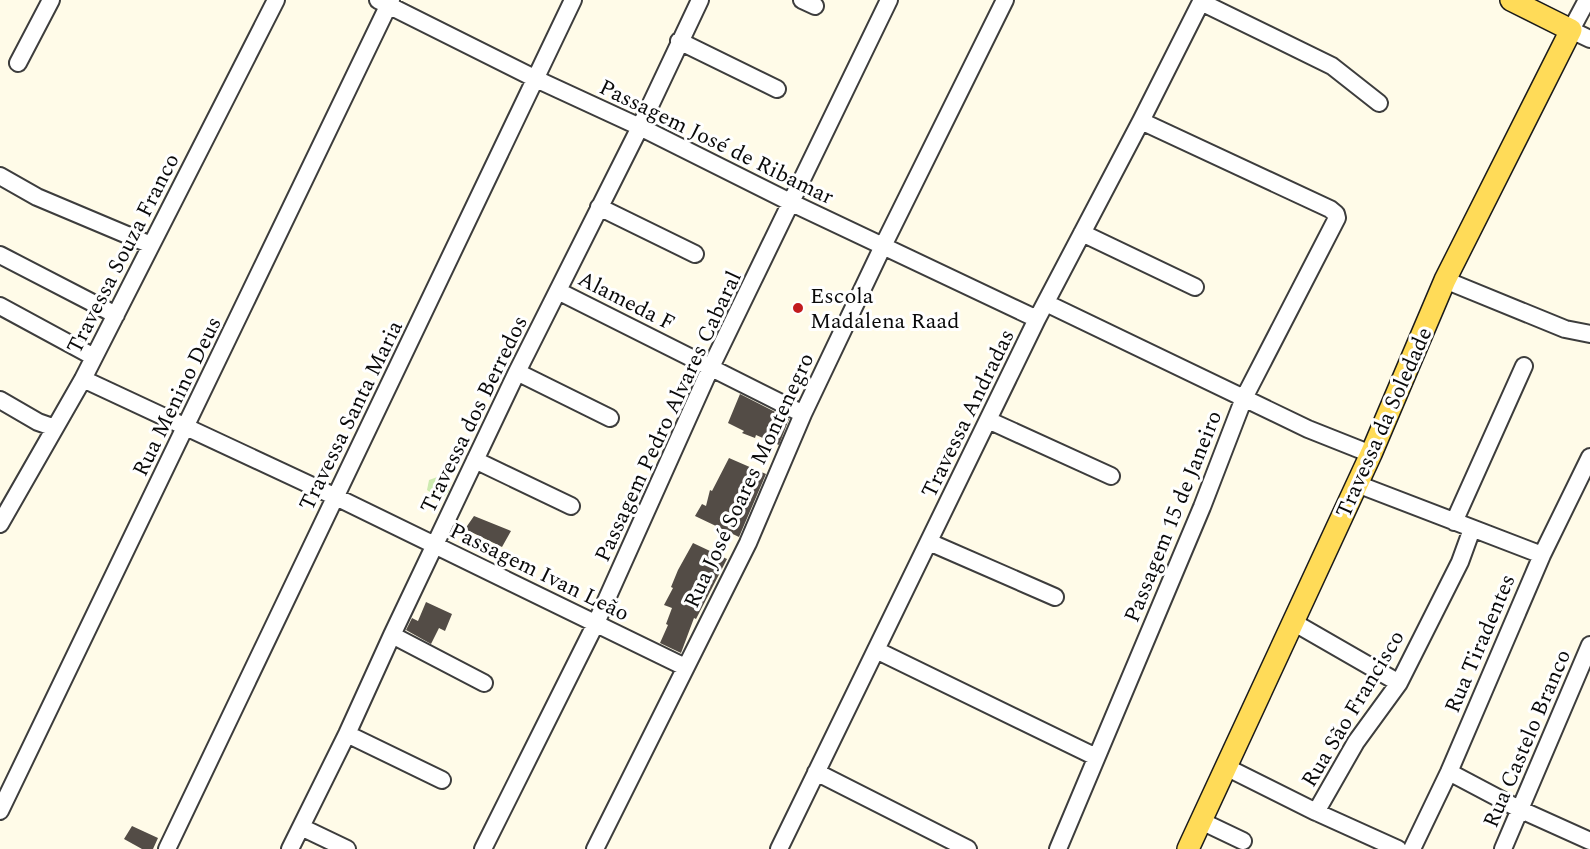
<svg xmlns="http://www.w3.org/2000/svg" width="1590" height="849" viewBox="0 0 1590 849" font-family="Spectral,serif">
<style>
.green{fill:#cdebb0}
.building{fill:#534c46}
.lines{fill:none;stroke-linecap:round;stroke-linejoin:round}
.minor-casing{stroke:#3d3d3d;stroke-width:20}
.major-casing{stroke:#1b1b1b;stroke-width:24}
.minor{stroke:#fff;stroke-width:16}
.major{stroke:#ffdb58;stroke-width:21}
.poi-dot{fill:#c21b1e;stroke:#fff;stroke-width:2}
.labels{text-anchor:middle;stroke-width:6;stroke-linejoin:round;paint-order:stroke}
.street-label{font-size:22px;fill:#0a0a0a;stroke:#fff}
.poi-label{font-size:22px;fill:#0a0a0a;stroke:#fff;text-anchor:start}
</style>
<rect width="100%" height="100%" fill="#fffbe8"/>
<path class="green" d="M 440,476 L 449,491 L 441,500 L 427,490 L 429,480 Z"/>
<path class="building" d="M 740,394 L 789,419 L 779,445 L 756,435 L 755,438 L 742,433 L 744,431 L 728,423 Z
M 729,458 L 766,474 L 739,537 L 695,516 L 702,504 L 706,506 L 710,490 L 712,491 Z
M 474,516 L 511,531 L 502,547 L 465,529 Z
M 693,543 L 727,559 L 696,619 L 694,618 L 681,653 L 660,643 L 668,625 L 666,624 L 672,608 L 664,605 L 673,588 L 671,587 L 678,570 Z
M 426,602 L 452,614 L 445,631 L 439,628 L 431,644 L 406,630 L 412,618 L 418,621 Z
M 132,826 L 158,838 L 153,849 L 142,849 L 124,839 Z"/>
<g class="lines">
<g class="minor-casing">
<path id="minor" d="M 378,0 L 536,79 L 640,127 L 792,203 L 1037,319
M 802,0 L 815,6
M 1587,0 L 1571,30 L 1590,39
M 1201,2 L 1332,66 L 1379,103
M 679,41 L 777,89
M 18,63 L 51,0
M 0,176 L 37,197 L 151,245
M 599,207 L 695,254
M 1082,233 L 1195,287
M 0,255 L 116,315
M 1445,280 L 1565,329 L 1590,334
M 558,291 L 803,414
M 1046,303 L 1308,429 L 1371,454
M 0,306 L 94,357
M 517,372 L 610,418
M 83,379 L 336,497 L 685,667
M 0,400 L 38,422 L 55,428
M 988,420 L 1111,476
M 475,460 L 571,506
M 1357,484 L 1542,555
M 1454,522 L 1524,366
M 0,524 L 83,379 L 276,0
M 929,542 L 1055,597
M 1293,622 L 1399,683
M 392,635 L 484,683
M 876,650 L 1096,757
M 347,734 L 442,780
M 1226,767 L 1316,812 L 1398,849
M 816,772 L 968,849
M 1449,772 L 1519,809 L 1590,841
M 0,811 L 391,0
M 1316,812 L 1356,742 L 1399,683 L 1460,562 L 1472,529
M 1201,821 L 1243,841
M 301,827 L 347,849
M 167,849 L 573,0
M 290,849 L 347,734 L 392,635 L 517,372 L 640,127 L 700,0
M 483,849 L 596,623 L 710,369 L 889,0
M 595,849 L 748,543 L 803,414 L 883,246 L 1005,0
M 779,849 L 1037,319 L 1141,121 L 1202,0
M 1058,849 L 1202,507 L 1244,398 L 1337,218 L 1336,214 L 1330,209 L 1141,121
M 1412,849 L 1449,772 L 1542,555 L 1590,457
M 1503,849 L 1590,645"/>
</g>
<g class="major-casing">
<path id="major" d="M 1188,849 L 1371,454 L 1445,280 L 1571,30 L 1511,0"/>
</g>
<use href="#minor" class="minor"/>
<use href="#major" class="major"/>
</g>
<circle class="poi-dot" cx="798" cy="308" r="6"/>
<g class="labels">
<g class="street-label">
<text transform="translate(717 141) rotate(26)" y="8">Passagem José de Ribamar</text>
<text transform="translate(122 253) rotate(-63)" y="8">Travessa Souza Franco</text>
<text transform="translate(627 300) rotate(27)" y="8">Alameda F</text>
<text transform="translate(176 396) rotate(-64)" y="8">Rua Menino Deus</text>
<text transform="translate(967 413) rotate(-64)" y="8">Travessa Andradas</text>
<text transform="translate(473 414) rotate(-64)" y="8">Travessa dos Berredos</text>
<text transform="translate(350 415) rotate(-64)" y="8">Travessa Santa Maria</text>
<text transform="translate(667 416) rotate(-65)" y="8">Passagem Pedro Alvares Cabaral</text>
<text transform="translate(1383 422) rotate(-66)" y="8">Travessa da Soledade</text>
<text transform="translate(748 480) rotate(-65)" y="8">Rua José Soares Montenegro</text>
<text transform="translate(1172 516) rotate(-68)" y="8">Passagem 15 de Janeiro</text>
<text transform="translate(540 571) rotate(26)" y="8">Passagem Ivan Leão</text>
<text transform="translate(1479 643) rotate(-67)" y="8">Rua Tiradentes</text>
<text transform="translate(1352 708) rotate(-59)" y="8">Rua São Francisco</text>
<text transform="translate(1526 738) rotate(-67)" y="8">Rua Castelo Branco</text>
</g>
<g class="poi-label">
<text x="810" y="303">Escola<tspan x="810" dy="25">Madalena Raad</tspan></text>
</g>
</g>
</svg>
